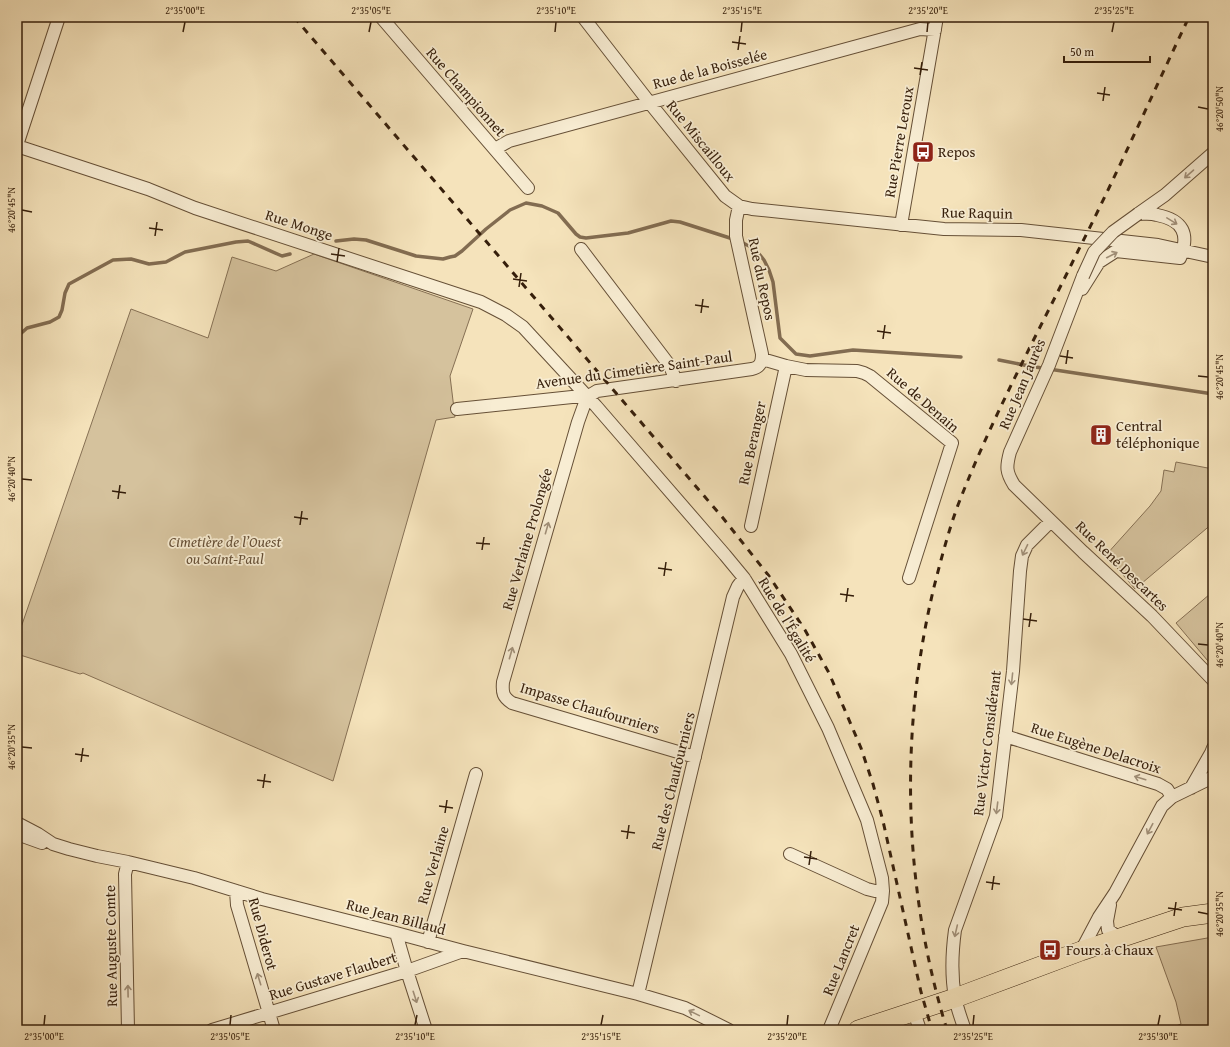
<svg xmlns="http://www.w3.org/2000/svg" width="1230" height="1047" viewBox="0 0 1230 1047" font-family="'Gentium Book Plus',serif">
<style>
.green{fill:#d5c29d;stroke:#867054}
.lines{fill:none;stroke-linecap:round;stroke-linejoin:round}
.stream{stroke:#826c51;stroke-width:3.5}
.street-casing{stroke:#665037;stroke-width:14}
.primary-casing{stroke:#361f0b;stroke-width:20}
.street{stroke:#f8edd3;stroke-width:12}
.primary{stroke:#f5e3bb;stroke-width:19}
.rail{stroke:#361f0b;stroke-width:3;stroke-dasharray:7 7;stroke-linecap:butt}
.street-bridge-casing{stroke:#665037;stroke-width:14;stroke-linecap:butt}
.street-bridge{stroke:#f8edd3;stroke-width:12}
.oneway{stroke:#a19079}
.ticks{fill:none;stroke:#361f0b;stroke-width:1.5}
.labels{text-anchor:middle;stroke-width:3.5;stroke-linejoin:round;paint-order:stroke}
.street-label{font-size:15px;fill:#361f0b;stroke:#f8edd3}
.poi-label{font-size:15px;fill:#361f0b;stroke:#f8edd3;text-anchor:start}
.park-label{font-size:15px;font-style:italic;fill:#665037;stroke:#f8edd3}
.neatline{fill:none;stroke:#361f0b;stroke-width:1.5}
.ticks-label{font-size:10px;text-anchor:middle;fill:#361f0b}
</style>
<rect width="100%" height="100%" fill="#f5e3bb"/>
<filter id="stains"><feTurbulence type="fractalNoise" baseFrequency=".005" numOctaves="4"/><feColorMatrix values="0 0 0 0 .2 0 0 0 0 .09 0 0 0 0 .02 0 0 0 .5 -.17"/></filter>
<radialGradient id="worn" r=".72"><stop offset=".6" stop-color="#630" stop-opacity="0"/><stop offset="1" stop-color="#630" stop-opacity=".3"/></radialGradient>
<path class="green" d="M 314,254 L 473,309 L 450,376 L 455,417 L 436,420 L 333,781 L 83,673 L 80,674 L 17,654 L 17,639 L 131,309 L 208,338 L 232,257 L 276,271 Z
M 1176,462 L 1213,469 L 1213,523 L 1135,589 L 1106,555 L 1150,506 L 1161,491 L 1164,470 L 1174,472 Z
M 1210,594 L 1213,597 L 1213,667 L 1176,623 Z
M 1213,937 L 1213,1030 L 1166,1030 L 1181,1024 L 1176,1002 L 1156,947 Z"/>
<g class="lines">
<path class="stream" d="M 336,241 L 354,239 L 366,240 L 416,256 L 443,259 L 450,257 L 455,256 L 462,251 L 486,229 L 510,210 L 526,203 L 542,206 L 558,213 L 576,234 L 580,237 L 586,238 L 628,233 L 664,223 L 671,221 L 680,222 L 733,239
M 739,241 L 755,249 L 764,260 L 769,270 L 773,282 L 780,338 L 796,354 L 810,356 L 853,350 L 961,357
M 17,337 L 27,328 L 50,322 L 59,317 L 62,310 L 65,293 L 69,284 L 113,260 L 131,259 L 149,264 L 166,262 L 185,252 L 236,242 L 248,241 L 282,256 L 290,254
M 999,360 L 1029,366 L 1213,394"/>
<g class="street-casing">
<path id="street" d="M 381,17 L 528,188
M 583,17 L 649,102 L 725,196 L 739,206 L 752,209 L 944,229 L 1021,230 L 1158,245 L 1213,257
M 17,145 L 59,17
M 17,146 L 148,189 L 195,208 L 481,302 L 506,315 L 523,327 L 596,406 L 725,555 L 744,578 L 791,654 L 828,728 L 867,820 L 882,878 L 883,891 L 882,902 L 829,1030
M 495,149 L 509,141 L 920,29 L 935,30
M 1138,214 L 1165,195 L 1213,153
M 901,225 L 937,17
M 581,249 L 670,366 L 676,381
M 1083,276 L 1049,365 L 1010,452 C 1006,467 1006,472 1014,485 L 1083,552 L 1152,616 L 1213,680
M 1082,289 L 1099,262 L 1116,251 L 1180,258 C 1190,234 1183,220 1157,215 C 1151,213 1145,214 1138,214
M 762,359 L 786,366 L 806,370 L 857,371 L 864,373 L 870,376 L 952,443 L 909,578
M 587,397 L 578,422 L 503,682 C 502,693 503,697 512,703 L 695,757
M 457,409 L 572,397 L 587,397 L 597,391 L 752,369 C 760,367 762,363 762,354 L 736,236 L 736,220 L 739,206
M 751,526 L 786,366
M 1005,736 L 1158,784 L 1167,789 L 1172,797
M 1191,788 L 1211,753 L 1213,748
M 17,823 L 38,834 L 53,844 L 69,849 L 97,856 L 128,862 L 194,878 L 262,899 L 396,933 L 463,951 L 638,994 L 685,1008 L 729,1030
M 17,834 L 42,843
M 790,854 L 867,889 L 875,891 L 883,891
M 128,862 L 125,874 L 128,1030
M 236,891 L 237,905 L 274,1030
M 1110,905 L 1107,921 L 1108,930 L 1115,935 L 1123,937
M 396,933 L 407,971 L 426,1030
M 428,942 L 476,774
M 1081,951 L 1099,917 L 1115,893 L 1162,806 L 1172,797 L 1213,777
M 638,994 L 733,597 L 738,586 L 744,578
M 914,1012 L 920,1030
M 212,1030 L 407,971 L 463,951
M 965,1030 C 961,1019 957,1008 955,997 C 951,975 952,952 955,930 L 996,816 L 1013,671 L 1020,571 L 1022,556 L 1027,545 L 1051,521"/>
</g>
<g class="primary-casing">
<path id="primary" d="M 858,1030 L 955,998 L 1081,951 L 1183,917 L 1213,913"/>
</g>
<use href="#street" class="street"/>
<use href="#primary" class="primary"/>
<path class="rail" d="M 294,17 L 723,518 L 769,576 L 805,630 L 829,673 L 861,748 L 873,784 L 883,821 L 921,992 L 932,1030
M 947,1030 C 903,887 899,733 934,587 C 941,560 948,532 958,505 C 992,417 1037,335 1078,251 C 1117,174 1152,95 1189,17"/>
<g class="street-bridge-casing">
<path id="street-bridge" d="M 1083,276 L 1094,252 L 1113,232 L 1138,214"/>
</g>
<use href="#street-bridge" class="street-bridge"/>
</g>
<defs><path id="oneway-shaft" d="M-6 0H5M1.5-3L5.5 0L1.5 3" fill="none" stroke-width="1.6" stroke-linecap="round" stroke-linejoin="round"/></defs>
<g class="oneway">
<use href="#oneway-shaft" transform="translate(1189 174) rotate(139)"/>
<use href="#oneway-shaft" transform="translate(1172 221) rotate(31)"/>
<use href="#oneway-shaft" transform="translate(1112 255) rotate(-27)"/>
<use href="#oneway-shaft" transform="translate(547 528) rotate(-74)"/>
<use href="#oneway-shaft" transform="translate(1025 550) rotate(116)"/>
<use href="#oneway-shaft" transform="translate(511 653) rotate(-74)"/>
<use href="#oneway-shaft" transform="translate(1012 679) rotate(96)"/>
<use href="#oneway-shaft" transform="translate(1140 778) rotate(-163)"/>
<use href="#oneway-shaft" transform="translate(997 808) rotate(97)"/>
<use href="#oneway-shaft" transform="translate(1150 829) rotate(118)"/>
<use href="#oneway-shaft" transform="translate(956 931) rotate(103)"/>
<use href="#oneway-shaft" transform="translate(259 979) rotate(-107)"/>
<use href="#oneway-shaft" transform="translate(128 991) rotate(-91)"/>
<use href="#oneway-shaft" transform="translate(415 997) rotate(72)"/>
<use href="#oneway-shaft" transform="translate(694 1013) rotate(-154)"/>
</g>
<path class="ticks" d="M 183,32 L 185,22M 369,32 L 371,22M 555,32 L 556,22M 741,32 L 742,22M 927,32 L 928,22M 1112,32 L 1114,22M 732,42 L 746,44M 738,50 L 740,36M 914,68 L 928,70M 920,75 L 922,62M 1097,93 L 1110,95M 1103,101 L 1105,87M 1198,107 L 1208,109M 22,210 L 32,212M 149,228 L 163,230M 155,236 L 157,222M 331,254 L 345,256M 337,262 L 339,248M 513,279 L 527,281M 519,287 L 521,273M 695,305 L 709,307M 701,313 L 703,299M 877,331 L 891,333M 883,339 L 885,325M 1060,356 L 1073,358M 1066,364 L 1068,350M 1198,376 L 1208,377M 22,479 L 32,480M 112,491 L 126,493M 118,499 L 120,485M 294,517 L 308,519M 300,525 L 302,511M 476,543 L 490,544M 482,550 L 484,537M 658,568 L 672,570M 664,576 L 666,562M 840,594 L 854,596M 846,602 L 848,588M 1023,619 L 1037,621M 1029,627 L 1031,613M 1198,644 L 1208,645M 22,747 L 32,748M 75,754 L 89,756M 81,762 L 83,748M 257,780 L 271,782M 263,788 L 265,774M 439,806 L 453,808M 445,813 L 447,800M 621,831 L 635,833M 627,839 L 629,825M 804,857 L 817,859M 809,865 L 811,851M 986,882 L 1000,884M 992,890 L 994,876M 1168,908 L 1182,910M 1198,912 L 1208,914M 1174,916 L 1176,902M 44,1025 L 45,1015M 230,1025 L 231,1015M 415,1025 L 417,1015M 601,1025 L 603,1015M 787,1025 L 788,1015M 973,1025 L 974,1015M 1158,1025 L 1160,1015"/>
<defs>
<g id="bus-square" transform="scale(1.15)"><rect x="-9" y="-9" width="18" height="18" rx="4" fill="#8f2418" stroke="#f8edd3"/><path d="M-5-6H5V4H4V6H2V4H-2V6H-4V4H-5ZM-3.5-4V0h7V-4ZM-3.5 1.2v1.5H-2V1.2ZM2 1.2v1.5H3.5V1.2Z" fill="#fff"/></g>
<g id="building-square" transform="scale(1.15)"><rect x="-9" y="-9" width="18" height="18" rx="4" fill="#8f2418" stroke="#f8edd3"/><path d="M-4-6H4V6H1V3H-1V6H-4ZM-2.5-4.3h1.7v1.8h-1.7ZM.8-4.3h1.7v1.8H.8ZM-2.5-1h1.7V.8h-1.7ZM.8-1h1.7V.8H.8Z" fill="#fff"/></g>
</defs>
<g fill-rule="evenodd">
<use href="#bus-square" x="923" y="152"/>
<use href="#building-square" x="1101" y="435"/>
<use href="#bus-square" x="1050" y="950"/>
</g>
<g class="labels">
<g class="street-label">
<text transform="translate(710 69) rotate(-15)" y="5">Rue de la Boisselée</text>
<text transform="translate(466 92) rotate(49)" y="5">Rue Championnet</text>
<text transform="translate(701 141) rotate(51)" y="5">Rue Miscailloux</text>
<text transform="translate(899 142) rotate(-80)" y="5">Rue Pierre Leroux</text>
<text transform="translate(977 213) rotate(1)" y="5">Rue Raquin</text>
<text transform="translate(299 225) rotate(18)" y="5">Rue Monge</text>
<text transform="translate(762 279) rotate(78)" y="5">Rue du Repos</text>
<text transform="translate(634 370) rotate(-8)" y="5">Avenue du Cimetière Saint-Paul</text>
<text transform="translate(1022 384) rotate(-67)" y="5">Rue Jean Jaurès</text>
<text transform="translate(923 400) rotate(41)" y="5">Rue de Denain</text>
<text transform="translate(752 443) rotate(-78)" y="5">Rue Beranger</text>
<text transform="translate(527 539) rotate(-74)" y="5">Rue Verlaine Prolongée</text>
<text transform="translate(1122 566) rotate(44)" y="5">Rue René Descartes</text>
<text transform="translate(787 620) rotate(59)" y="5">Rue de l'Égalité</text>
<text transform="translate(590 708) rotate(17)" y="5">Impasse Chaufourniers</text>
<text transform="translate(987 743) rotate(-83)" y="5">Rue Victor Considérant</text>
<text transform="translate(1096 748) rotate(18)" y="5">Rue Eugène Delacroix</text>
<text transform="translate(673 781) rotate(-76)" y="5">Rue des Chaufourniers</text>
<text transform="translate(433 865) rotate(-74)" y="5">Rue Verlaine</text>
<text transform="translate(396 917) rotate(15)" y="5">Rue Jean Billaud</text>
<text transform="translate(263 934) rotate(75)" y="5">Rue Diderot</text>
<text transform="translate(111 946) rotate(-91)" y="5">Rue Auguste Comte</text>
<text transform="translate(841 960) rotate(-68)" y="5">Rue Lancret</text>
<text transform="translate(333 976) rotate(-17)" y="5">Rue Gustave Flaubert</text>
</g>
<g class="poi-label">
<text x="938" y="157">Repos</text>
<text x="1116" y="431">Central<tspan x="1116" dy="17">téléphonique</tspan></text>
<text x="1066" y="955">Fours à Chaux</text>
</g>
<g class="park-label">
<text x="225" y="547">Cimetière de l’Ouest<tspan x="225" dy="17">ou Saint-Paul</tspan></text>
</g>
</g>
<rect width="1230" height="1047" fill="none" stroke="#f5e3bb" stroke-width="44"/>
<path d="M1064 56v6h86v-6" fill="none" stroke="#361f0b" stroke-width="2"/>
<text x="1070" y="56" font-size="12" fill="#361f0b" stroke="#f8edd3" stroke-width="3" paint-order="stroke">50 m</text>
<rect x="22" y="22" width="1186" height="1003" class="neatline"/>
<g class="ticks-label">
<text x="185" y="14">2°35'00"E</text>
<text x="371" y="14">2°35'05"E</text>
<text x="556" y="14">2°35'10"E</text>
<text x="742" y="14">2°35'15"E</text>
<text x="928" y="14">2°35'20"E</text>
<text x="1114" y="14">2°35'25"E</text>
<text transform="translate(1219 109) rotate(-90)" y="4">46°20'50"N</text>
<text transform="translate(11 210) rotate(-90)" y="4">46°20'45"N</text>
<text transform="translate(1219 377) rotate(-90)" y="4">46°20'45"N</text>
<text transform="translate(11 479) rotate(-90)" y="4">46°20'40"N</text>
<text transform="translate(1219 645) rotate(-90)" y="4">46°20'40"N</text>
<text transform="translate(11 747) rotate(-90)" y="4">46°20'35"N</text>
<text transform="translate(1219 914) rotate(-90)" y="4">46°20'35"N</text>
<text x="44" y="1040">2°35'00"E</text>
<text x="230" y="1040">2°35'05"E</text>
<text x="415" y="1040">2°35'10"E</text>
<text x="601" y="1040">2°35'15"E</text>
<text x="787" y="1040">2°35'20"E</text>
<text x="973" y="1040">2°35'25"E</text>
<text x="1158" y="1040">2°35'30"E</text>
</g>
<rect width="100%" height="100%" filter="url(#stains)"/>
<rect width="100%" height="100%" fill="url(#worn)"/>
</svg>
